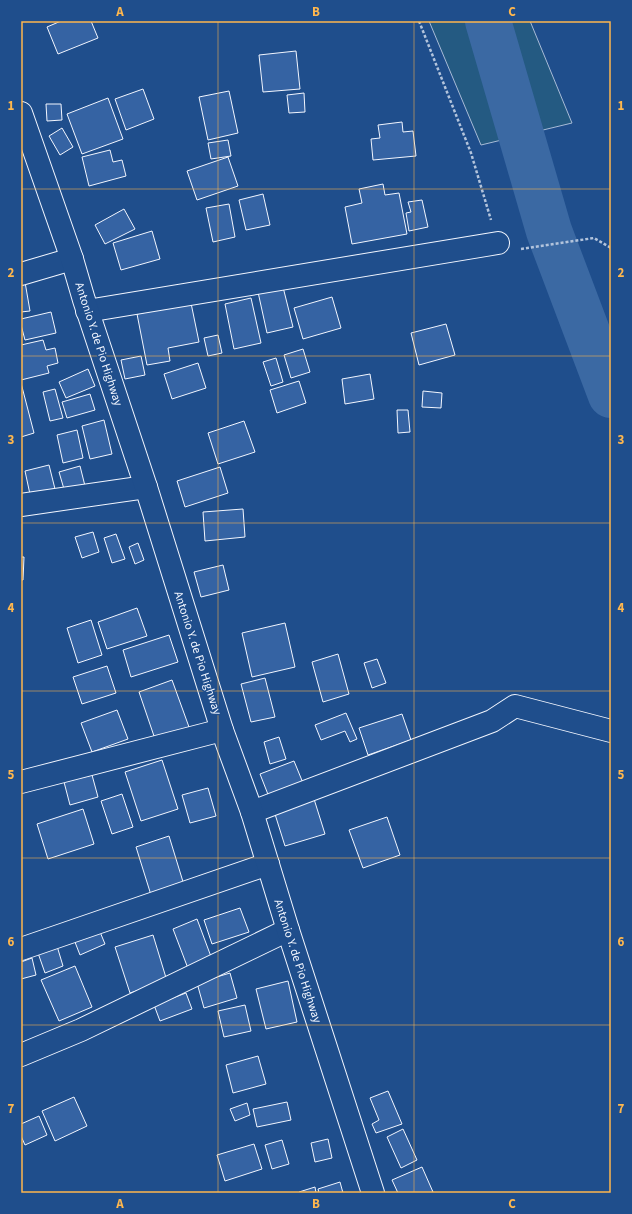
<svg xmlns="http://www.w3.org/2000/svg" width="632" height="1214" viewBox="0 0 632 1214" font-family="'Source Sans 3',sans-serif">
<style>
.green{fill:#245a82;stroke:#a8bbd7}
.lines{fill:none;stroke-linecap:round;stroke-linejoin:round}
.river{stroke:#3b69a3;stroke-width:46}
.building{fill:#3563a3;stroke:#f2f6ff}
.street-casing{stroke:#f2f6ff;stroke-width:24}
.highway-casing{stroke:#f2f6ff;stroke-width:24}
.path{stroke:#b3c4dc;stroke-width:2.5;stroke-dasharray:3 2;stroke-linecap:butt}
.street{stroke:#1f4e8c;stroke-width:22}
.highway{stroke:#1f4e8c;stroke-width:22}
.grid{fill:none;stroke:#ffb74d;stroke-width:1;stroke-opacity:0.55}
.labels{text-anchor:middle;stroke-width:3;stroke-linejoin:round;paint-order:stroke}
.street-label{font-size:12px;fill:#f2f6ff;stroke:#1f4e8c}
.neatline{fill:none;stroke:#ffb74d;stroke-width:1.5}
.grid-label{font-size:13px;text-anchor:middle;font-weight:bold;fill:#ffb74d}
</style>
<rect width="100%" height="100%" fill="#1f4e8c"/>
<path class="green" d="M 429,21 L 530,21 L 572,123 L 481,145 Z"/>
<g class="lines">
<path class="river" d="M 488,21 L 549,231 L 611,395"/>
</g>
<path class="building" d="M 61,21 L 91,21 L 98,38 L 58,54 L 47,27 Z
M 296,51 L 300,89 L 263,92 L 259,55 Z
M 143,89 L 154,119 L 126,130 L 115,99 Z
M 229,91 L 238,133 L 208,140 L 199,97 Z
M 304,93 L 305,112 L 289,113 L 287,95 Z
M 108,98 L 123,139 L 82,154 L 67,114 Z
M 46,104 L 61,104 L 62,120 L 47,121 Z
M 402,122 L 403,132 L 413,131 L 416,156 L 373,160 L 371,139 L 380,138 L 378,125 Z
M 62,128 L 73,147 L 60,155 L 49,136 Z
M 228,140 L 231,156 L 211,159 L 208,143 Z
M 110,150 L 113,162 L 122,160 L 126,176 L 89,186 L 82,157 Z
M 228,157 L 238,186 L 197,200 L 187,171 Z
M 383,184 L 385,195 L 399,193 L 407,234 L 352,244 L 345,207 L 362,203 L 359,189 Z
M 263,194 L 270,225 L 246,230 L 239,200 Z
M 422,200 L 428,227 L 409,231 L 406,213 L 411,212 L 408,202 Z
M 229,204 L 235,237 L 213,242 L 206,208 Z
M 124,209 L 135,229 L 105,244 L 95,225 Z
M 152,231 L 160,259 L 121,270 L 113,243 Z
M 25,282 L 30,311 L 21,312 L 21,283 Z
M 283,287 L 293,327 L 267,333 L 258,292 Z
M 332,297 L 341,328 L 303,339 L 294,308 Z
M 251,298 L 261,343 L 234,349 L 225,304 Z
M 191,303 L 199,342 L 168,348 L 170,361 L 147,365 L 137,314 Z
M 51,312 L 56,333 L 25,340 L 21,325 L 21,319 Z
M 446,324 L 455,355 L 419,365 L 411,333 Z
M 218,335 L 222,353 L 208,356 L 204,338 Z
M 43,340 L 46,350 L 55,348 L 58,363 L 47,366 L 49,373 L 21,380 L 21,345 Z
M 303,349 L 310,372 L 291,378 L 284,355 Z
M 141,356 L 145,375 L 125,379 L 121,360 Z
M 276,358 L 283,382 L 271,386 L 263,362 Z
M 198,363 L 206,388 L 172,399 L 164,374 Z
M 88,369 L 95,386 L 66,398 L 59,382 Z
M 370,374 L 374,399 L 345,404 L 342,379 Z
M 299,381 L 306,403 L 277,413 L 270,390 Z
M 21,383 L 34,433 L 21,437 Z
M 55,389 L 63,418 L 50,421 L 43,392 Z
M 423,391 L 442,393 L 441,408 L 422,407 Z
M 90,394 L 95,410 L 67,418 L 62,402 Z
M 397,410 L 408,410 L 410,432 L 398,433 Z
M 104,420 L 112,454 L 90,459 L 82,426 Z
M 244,421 L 255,452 L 218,464 L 208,433 Z
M 77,430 L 83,458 L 63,463 L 57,435 Z
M 49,465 L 56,493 L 31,499 L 25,471 Z
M 80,466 L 86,490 L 66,496 L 59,472 Z
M 220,467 L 228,493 L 185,507 L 177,481 Z
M 243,509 L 245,537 L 205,541 L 203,512 Z
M 93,532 L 99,552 L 82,558 L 75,537 Z
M 116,534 L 125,559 L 112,563 L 104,538 Z
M 138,543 L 144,560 L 135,564 L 129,547 Z
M 21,557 L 24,557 L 23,580 L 21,580 Z
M 223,565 L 229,590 L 201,597 L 194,572 Z
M 137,608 L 147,636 L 107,649 L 98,622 Z
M 91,620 L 102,655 L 78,663 L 67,628 Z
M 285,623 L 295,667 L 252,677 L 242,633 Z
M 169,635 L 178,662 L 131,677 L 123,650 Z
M 338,654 L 349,694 L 323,702 L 312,662 Z
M 377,659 L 386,683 L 372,688 L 364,663 Z
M 107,666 L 116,693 L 82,704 L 73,677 Z
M 265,678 L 275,717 L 251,722 L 241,684 Z
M 172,680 L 189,727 L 155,739 L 139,692 Z
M 117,710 L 128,739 L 92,752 L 81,723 Z
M 346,713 L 357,739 L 350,742 L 345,731 L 321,740 L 315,725 Z
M 402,714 L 411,740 L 368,755 L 359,728 Z
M 279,737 L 286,759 L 270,764 L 264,742 Z
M 162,760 L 178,809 L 141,821 L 125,772 Z
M 294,761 L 303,783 L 269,797 L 260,774 Z
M 92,775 L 98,797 L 70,805 L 64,782 Z
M 208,788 L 216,816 L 190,823 L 182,795 Z
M 122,794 L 133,827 L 112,834 L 101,801 Z
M 314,799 L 325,834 L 285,846 L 274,811 Z
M 83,809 L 94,844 L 48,859 L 37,824 Z
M 387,817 L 400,855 L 363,868 L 349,830 Z
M 169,836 L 184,885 L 151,895 L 136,847 Z
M 240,908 L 249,932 L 212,944 L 204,920 Z
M 197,919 L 213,962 L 189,971 L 173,929 Z
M 98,927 L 105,944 L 80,955 L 73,937 Z
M 153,935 L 167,981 L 130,993 L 115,947 Z
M 57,946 L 63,966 L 45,973 L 38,953 Z
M 32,958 L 36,975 L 21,979 L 21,962 Z
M 75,966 L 92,1007 L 59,1021 L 41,980 Z
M 230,973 L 237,998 L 204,1008 L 197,983 Z
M 288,981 L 297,1022 L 266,1029 L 256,989 Z
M 186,993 L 192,1009 L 160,1021 L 154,1005 Z
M 245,1005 L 251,1031 L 224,1037 L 218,1011 Z
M 258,1056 L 266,1084 L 233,1093 L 226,1065 Z
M 388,1091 L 402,1124 L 376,1133 L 372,1124 L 379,1120 L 370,1098 Z
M 74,1097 L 87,1126 L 55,1141 L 42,1111 Z
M 287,1102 L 291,1120 L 257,1127 L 253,1109 Z
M 247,1103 L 250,1115 L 235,1121 L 230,1109 Z
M 39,1116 L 47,1135 L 25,1145 L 21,1136 L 21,1124 Z
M 403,1129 L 417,1160 L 401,1168 L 387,1137 Z
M 328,1139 L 332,1158 L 315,1162 L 311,1143 Z
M 282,1140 L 289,1164 L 272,1169 L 265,1145 Z
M 254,1144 L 262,1169 L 225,1181 L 217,1155 Z
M 422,1167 L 433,1192 L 430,1193 L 398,1193 L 392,1180 Z
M 340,1182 L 343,1193 L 319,1193 L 318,1189 Z
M 315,1187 L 316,1193 L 299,1193 L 299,1192 Z"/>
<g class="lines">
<g class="street-casing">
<path id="street" d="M 21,274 L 72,259
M 87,311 L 498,243
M 21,505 L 146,487
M 21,782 L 222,730
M 252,812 L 492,721 L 515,706 L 611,731
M 21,949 L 268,864
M 21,1055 L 81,1030 L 288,930"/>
</g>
<g class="highway-casing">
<path id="highway" d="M 21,113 L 72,259 L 84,300 L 146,487 L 222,730 L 252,812 L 288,930 L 373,1193"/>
</g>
<path class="path" d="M 419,21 L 471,153 L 491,220
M 521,249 L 594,238 L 611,248"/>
<use href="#street" class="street"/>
<use href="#highway" class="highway"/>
</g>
<path class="grid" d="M 218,21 L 218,1193M 414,21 L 414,1193M 21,189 L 611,189M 21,356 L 611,356M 21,523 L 611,523M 21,691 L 611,691M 21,858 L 611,858M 21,1025 L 611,1025"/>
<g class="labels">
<g class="street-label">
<text transform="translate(99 344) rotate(72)" y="4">Antonio Y. de Pio Highway</text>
<text transform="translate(198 653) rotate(72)" y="4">Antonio Y. de Pio Highway</text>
<text transform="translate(298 961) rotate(72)" y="4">Antonio Y. de Pio Highway</text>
</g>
</g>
<rect width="632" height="1214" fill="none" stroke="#1f4e8c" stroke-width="44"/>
<rect x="22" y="22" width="588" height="1170" class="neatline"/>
<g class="grid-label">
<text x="120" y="16">A</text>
<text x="316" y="16">B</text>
<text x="512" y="16">C</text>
<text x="11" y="110">1</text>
<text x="621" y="110">1</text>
<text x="11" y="277">2</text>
<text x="621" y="277">2</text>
<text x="11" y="444">3</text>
<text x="621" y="444">3</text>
<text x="11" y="612">4</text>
<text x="621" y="612">4</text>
<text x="11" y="779">5</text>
<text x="621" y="779">5</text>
<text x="11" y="946">6</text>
<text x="621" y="946">6</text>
<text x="11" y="1113">7</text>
<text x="621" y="1113">7</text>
<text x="120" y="1208">A</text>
<text x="316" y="1208">B</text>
<text x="512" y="1208">C</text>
</g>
</svg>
